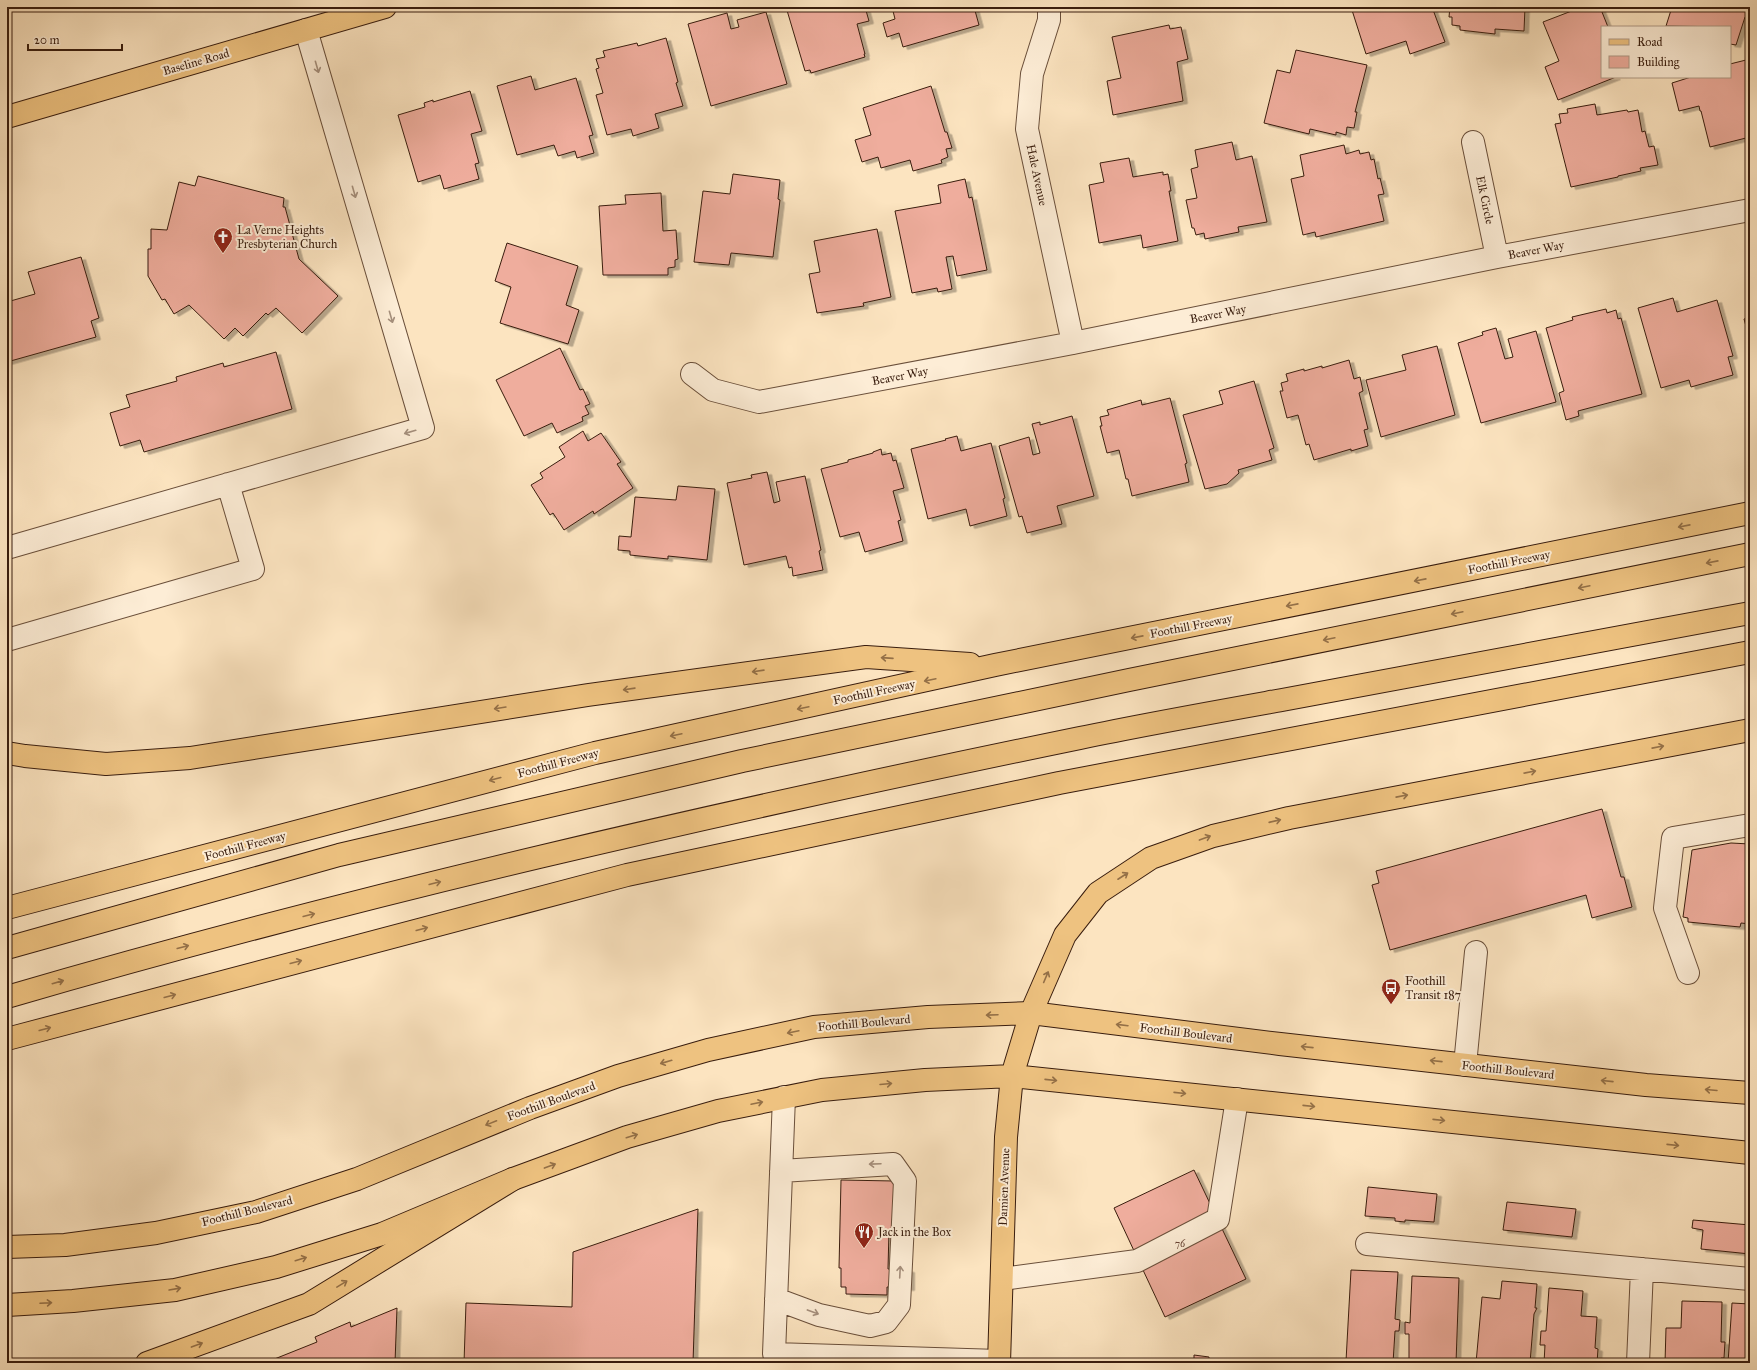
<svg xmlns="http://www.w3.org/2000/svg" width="1757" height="1370" viewBox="0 0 1757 1370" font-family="'IM FELL Great Primer',serif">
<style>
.building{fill:#efad9d;stroke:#391d0e;filter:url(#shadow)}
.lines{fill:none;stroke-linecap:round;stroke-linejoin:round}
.minor-casing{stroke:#6a4f3a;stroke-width:24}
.major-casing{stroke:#391d0e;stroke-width:24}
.highway-casing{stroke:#391d0e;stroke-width:24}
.minor{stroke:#fdedd6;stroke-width:22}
.major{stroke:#eec280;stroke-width:22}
.highway{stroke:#eec280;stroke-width:22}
.oneway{stroke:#a58f7c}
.oneway2{stroke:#947047}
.labels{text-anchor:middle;stroke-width:4;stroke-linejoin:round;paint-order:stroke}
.number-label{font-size:10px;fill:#664132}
.street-label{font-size:12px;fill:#391d0e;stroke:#fdedd6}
.poi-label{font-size:12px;fill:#391d0e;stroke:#fdedd6;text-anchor:start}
</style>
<defs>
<filter id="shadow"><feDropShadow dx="4.5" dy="2.5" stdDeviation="0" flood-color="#0004"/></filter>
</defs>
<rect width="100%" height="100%" fill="#fce4c0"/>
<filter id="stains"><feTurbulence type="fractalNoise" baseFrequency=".005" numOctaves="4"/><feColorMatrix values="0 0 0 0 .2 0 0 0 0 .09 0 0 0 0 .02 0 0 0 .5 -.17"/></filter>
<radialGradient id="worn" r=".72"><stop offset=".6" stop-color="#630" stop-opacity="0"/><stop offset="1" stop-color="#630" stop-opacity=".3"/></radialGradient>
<path class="building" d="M 786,7 L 865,7 L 869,21 L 857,24 L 865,54 L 864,54 L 865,57 L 811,73 L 810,70 L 805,71 Z
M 892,7 L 974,7 L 979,25 L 903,47 L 899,33 L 887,37 L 883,23 L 895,19 Z
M 1351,7 L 1432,7 L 1445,42 L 1410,54 L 1406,41 L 1366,54 Z
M 1450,7 L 1525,7 L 1524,31 L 1495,29 L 1495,34 L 1460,30 L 1460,26 L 1452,25 L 1452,17 L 1449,17 Z
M 1582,7 L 1600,7 L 1608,27 L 1602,27 L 1602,77 L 1616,77 L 1558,100 L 1545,67 L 1559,61 L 1543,22 Z
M 1672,7 L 1750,7 L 1750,19 L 1745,17 L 1736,45 L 1730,44 L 1730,27 L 1666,26 Z
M 766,12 L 787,84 L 711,106 L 688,24 L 727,13 L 731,29 L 739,27 L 737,20 Z
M 1169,25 L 1170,29 L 1181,27 L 1188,59 L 1177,62 L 1183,101 L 1113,115 L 1107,81 L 1121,78 L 1112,37 Z
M 666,38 L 678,82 L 676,83 L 683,106 L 655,114 L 659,128 L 633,136 L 631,129 L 607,135 L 596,95 L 603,93 L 596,69 L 599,68 L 596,59 L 605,57 L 603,51 L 637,43 L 638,46 Z
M 1296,50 L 1367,65 L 1355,112 L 1357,112 L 1354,128 L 1347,127 L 1346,135 L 1336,132 L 1336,135 L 1310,129 L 1309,134 L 1264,123 L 1277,70 L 1290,73 Z
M 1750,59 L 1750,137 L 1710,147 L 1701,111 L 1700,111 L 1699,106 L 1679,111 L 1672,83 L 1691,77 L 1730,77 L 1730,64 Z
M 531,76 L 535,90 L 576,78 L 593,135 L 589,136 L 594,153 L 577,158 L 575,151 L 558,156 L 554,145 L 517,155 L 497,86 Z
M 931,86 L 945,132 L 947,132 L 952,148 L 946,149 L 948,157 L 941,160 L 942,163 L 913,171 L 910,160 L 881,168 L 878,157 L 862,162 L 855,140 L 871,135 L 863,108 Z
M 470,91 L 482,131 L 471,134 L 479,163 L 475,164 L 479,179 L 444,189 L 440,175 L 418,182 L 398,115 L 425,107 L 424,103 L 433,100 L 433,102 Z
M 1595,104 L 1597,115 L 1627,110 L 1628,112 L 1638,110 L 1642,132 L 1645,131 L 1649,147 L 1654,146 L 1658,165 L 1640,168 L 1641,171 L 1618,176 L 1618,177 L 1571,187 L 1555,124 L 1561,123 L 1559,114 L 1568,113 L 1567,109 Z
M 1232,142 L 1236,160 L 1252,156 L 1267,222 L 1238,227 L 1239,232 L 1205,239 L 1204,233 L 1196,235 L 1194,228 L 1192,228 L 1186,200 L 1197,198 L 1191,169 L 1198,167 L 1195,150 Z
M 1344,145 L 1346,154 L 1359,150 L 1360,154 L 1369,152 L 1371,160 L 1374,159 L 1378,179 L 1380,178 L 1384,194 L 1378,195 L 1384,221 L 1316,237 L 1315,232 L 1303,235 L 1291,179 L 1304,176 L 1300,155 Z
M 1129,158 L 1133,177 L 1163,172 L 1163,175 L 1168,174 L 1171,191 L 1169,191 L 1178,241 L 1143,248 L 1141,235 L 1099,243 L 1089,185 L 1104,182 L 1100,163 Z
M 733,174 L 780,180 L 778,199 L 780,200 L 773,257 L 731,253 L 729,265 L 694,262 L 703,191 L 730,194 Z
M 198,176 L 284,198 L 283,207 L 285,207 L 299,259 L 338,296 L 302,333 L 276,308 L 268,315 L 266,313 L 243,336 L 235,328 L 224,339 L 189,305 L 174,314 L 165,299 L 162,300 L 148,276 L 148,249 L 151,249 L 151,229 L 167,230 L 179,182 L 195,186 Z
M 965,179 L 969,198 L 972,197 L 987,270 L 957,276 L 953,256 L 946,257 L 952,289 L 938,292 L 937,288 L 912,293 L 895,211 L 941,203 L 938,185 Z
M 661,193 L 663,231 L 676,230 L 678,259 L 675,260 L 675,267 L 668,268 L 668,275 L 603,275 L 599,206 L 626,204 L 625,195 Z
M 877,229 L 891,297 L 863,303 L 864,306 L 817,313 L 809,274 L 820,272 L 814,241 Z
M 507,243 L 578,266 L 566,305 L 579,310 L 568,344 L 500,323 L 511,287 L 495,281 Z
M 81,257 L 99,318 L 91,321 L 96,337 L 7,362 L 7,302 L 35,294 L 28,272 Z
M 1673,298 L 1677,312 L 1717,300 L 1733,356 L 1728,357 L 1733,375 L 1691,387 L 1689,380 L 1661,388 L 1638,308 Z
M 1606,309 L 1607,313 L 1616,310 L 1618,319 L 1621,318 L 1642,394 L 1578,411 L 1579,416 L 1566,420 L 1559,393 L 1564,391 L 1546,328 L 1573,320 L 1572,317 Z
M 1750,317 L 1750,341 L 1744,319 Z
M 1496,328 L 1505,359 L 1513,357 L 1508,339 L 1536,331 L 1556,402 L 1481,423 L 1458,343 L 1483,335 L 1482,332 Z
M 1437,346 L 1455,415 L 1381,437 L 1366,380 L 1406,370 L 1402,355 Z
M 560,348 L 580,390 L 583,389 L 590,404 L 585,406 L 589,414 L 582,417 L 583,421 L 557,433 L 552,423 L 524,436 L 496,380 Z
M 276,352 L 292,409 L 144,452 L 140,440 L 120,446 L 110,413 L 130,407 L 126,395 L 177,381 L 176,377 L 223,363 L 224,367 Z
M 1349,360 L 1354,379 L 1360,377 L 1363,391 L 1359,393 L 1368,429 L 1364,430 L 1368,446 L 1351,451 L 1351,449 L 1314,460 L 1309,444 L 1306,445 L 1298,415 L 1287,418 L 1280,391 L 1283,391 L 1281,383 L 1288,381 L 1286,374 L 1304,369 L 1304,371 L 1322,366 L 1322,368 Z
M 1254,381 L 1274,448 L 1269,450 L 1272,460 L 1238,470 L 1239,473 L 1227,484 L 1205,489 L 1183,415 L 1223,404 L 1219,391 Z
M 1170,398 L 1187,463 L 1185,464 L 1189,482 L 1132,496 L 1128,479 L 1126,479 L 1119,450 L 1107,453 L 1100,426 L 1102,426 L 1100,417 L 1109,415 L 1107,410 L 1141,400 L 1142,405 Z
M 1072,416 L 1094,496 L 1057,506 L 1062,524 L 1027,533 L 1022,516 L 1019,517 L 999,446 L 1029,437 L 1033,455 L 1040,453 L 1032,424 L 1040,422 L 1040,425 Z
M 583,431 L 588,441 L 601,433 L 621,462 L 617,464 L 633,488 L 594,514 L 593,511 L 564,530 L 553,513 L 550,515 L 531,485 L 543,478 L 540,473 L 565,457 L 559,447 Z
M 957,436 L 961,451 L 991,443 L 1005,498 L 1003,499 L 1007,516 L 970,526 L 966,509 L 928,519 L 911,449 L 946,440 L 945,439 Z
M 881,449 L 882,455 L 891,453 L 893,461 L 896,460 L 904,488 L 893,491 L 901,520 L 898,521 L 903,541 L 865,552 L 859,532 L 840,537 L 821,469 L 848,462 L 848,460 L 873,453 L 873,452 Z
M 767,472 L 774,503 L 780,501 L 776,482 L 805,476 L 821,550 L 819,551 L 823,570 L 793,576 L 792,567 L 789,568 L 786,556 L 744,565 L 727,483 L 752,478 L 751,475 Z
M 678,486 L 715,489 L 707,560 L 668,556 L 668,559 L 630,555 L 630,551 L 618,550 L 619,536 L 631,537 L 635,497 L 676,500 Z
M 1602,809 L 1621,877 L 1624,877 L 1632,907 L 1592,918 L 1586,895 L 1390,950 L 1372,885 L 1379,883 L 1376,871 Z
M 1731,843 L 1750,844 L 1750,924 L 1741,923 L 1740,927 L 1688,922 L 1688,918 L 1683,917 L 1692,850 Z
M 1194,1170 L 1246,1279 L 1165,1317 L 1114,1208 Z
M 841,1180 L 894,1181 L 894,1186 L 899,1186 L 912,1230 L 889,1230 L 888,1269 L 910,1270 L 910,1288 L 887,1287 L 887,1295 L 846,1294 L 846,1287 L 841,1287 L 841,1268 L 839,1268 Z
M 1368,1187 L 1437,1194 L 1434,1222 L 1405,1220 L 1405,1222 L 1395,1221 L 1395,1218 L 1365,1216 Z
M 1507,1202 L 1576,1209 L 1572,1237 L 1503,1230 Z
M 698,1209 L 693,1363 L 464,1363 L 466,1303 L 572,1307 L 573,1252 Z
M 1693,1220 L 1750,1225 L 1750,1254 L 1701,1249 L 1703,1230 L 1692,1228 Z
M 1351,1270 L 1398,1272 L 1395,1319 L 1400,1320 L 1399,1331 L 1395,1331 L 1393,1363 L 1362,1363 L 1346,1361 Z
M 1412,1276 L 1459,1278 L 1456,1363 L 1409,1363 L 1409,1334 L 1405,1334 L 1405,1322 L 1410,1323 Z
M 1502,1281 L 1537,1284 L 1535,1308 L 1537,1308 L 1534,1314 L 1530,1363 L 1476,1363 L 1482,1297 L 1500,1299 Z
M 1549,1288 L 1583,1291 L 1581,1316 L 1597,1317 L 1595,1348 L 1598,1349 L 1597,1363 L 1544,1363 L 1545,1345 L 1540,1345 L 1541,1331 L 1546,1331 Z
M 1682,1301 L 1722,1302 L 1721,1342 L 1725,1342 L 1724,1358 L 1721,1358 L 1721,1363 L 1665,1363 L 1666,1328 L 1681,1328 Z
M 1732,1303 L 1750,1304 L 1750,1363 L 1728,1363 Z
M 397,1308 L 395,1363 L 273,1363 L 272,1360 L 317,1342 L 315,1337 L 350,1322 L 351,1327 Z
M 1194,1355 L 1209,1357 L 1209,1361 L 1249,1363 L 1162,1363 L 1162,1359 L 1194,1360 Z
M 1083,1360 L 1111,1360 L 1111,1363 L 1083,1363 Z"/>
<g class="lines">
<g class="minor-casing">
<path id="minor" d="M 1049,7 L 1049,20 L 1032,74 L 1027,129 L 1073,343
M 1473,142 L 1497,257
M 692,374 L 713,390 L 759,402 L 1073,343 L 1497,257 L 1750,210
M 7,548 L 423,428 L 306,30
M 7,640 L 253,569 L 228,484
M 1688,973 L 1665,908 L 1673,838 L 1750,825
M 1465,1065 L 1476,952
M 784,1097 L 774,1354 L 999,1361
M 1367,1244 L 1750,1279
M 1002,1279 L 1137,1261 L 1218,1219 L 1237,1099
M 776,1299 L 819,1315 L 870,1326 L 886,1322 L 899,1305 L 905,1181 L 893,1164 L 781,1171
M 1638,1363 L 1642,1269"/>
</g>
<g class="major-casing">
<path id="major" d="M 7,117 L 385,7
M 7,1247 L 65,1245 L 156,1233 L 256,1212 L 357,1179 L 530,1108 L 618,1076 L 708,1050 L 814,1027 L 928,1017 L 1031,1013 L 1280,1044 L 1646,1085 L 1750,1093
M 7,1305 L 73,1301 L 175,1290 L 276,1267 L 382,1234 L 513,1179 L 627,1137 L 718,1111 L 822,1090 L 925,1080 L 1012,1076 L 1750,1153
M 999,1363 L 1006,1137 L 1012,1076 L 1031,1013"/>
</g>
<g class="highway-casing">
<path id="highway" d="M 7,753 L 25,756 L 106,764 L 190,758 L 588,695 L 866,657 L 970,664
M 7,908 L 595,753 L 995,665 L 1750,513
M 7,948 L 339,855 L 742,761 L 1129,680 L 1750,554
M 7,997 C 360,894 720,812 1080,738 C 1147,724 1215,712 1282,700 C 1438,670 1594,641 1750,613
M 1031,1013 L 1065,935 L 1098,893 L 1151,858 L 1213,836 L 1289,818 L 1750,730
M 7,1039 L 627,875 L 1059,783 L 1750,652
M 147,1363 L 309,1304 L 513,1179"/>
</g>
<use href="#minor" class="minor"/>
<use href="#major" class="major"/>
<use href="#highway" class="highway"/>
</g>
<defs><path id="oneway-shaft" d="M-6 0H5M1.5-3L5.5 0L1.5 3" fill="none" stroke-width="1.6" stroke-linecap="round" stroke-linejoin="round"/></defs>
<g class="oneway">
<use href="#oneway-shaft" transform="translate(317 67) rotate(74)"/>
<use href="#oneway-shaft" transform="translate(354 192) rotate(74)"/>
<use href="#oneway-shaft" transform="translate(391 317) rotate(74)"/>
<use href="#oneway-shaft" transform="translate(410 432) rotate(164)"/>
<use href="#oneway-shaft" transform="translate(875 1164) rotate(178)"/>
<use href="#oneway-shaft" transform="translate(900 1272) rotate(-87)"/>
<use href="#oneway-shaft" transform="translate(813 1312) rotate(20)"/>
</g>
<g class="oneway2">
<use href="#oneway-shaft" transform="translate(1684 526) rotate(169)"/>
<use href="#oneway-shaft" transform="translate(1712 562) rotate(169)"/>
<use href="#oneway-shaft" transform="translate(1420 580) rotate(169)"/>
<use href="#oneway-shaft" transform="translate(1584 587) rotate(168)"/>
<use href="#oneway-shaft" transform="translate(1292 605) rotate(169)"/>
<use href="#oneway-shaft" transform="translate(1457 613) rotate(168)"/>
<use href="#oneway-shaft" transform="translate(1137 637) rotate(169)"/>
<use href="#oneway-shaft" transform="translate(1329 639) rotate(168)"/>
<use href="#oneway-shaft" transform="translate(887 658) rotate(-176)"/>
<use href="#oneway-shaft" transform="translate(758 671) rotate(172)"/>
<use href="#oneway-shaft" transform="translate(930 680) rotate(168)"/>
<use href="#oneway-shaft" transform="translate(629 689) rotate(172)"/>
<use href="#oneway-shaft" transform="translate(500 708) rotate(171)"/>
<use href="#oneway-shaft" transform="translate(803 708) rotate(168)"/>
<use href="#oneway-shaft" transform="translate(676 735) rotate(168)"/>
<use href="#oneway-shaft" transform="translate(1658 747) rotate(-11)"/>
<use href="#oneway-shaft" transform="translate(1530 772) rotate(-11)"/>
<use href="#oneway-shaft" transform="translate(495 779) rotate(165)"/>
<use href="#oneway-shaft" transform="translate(1402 796) rotate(-11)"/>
<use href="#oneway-shaft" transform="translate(1275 821) rotate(-13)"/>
<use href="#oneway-shaft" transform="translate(1205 838) rotate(-20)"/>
<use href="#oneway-shaft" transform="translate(1123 876) rotate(-33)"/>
<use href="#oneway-shaft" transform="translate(435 883) rotate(-14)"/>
<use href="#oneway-shaft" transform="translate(309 915) rotate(-14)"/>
<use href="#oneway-shaft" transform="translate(422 929) rotate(-15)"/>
<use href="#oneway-shaft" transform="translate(183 947) rotate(-15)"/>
<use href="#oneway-shaft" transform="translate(296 962) rotate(-15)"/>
<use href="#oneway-shaft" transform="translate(1046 977) rotate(-67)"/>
<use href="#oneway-shaft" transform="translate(58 982) rotate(-16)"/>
<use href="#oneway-shaft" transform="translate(170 996) rotate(-15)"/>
<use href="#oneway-shaft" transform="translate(992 1015) rotate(178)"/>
<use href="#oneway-shaft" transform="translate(1122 1025) rotate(-173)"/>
<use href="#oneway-shaft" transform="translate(45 1029) rotate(-15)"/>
<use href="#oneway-shaft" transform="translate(793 1032) rotate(168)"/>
<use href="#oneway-shaft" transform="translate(1307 1047) rotate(-174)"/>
<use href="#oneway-shaft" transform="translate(1436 1061) rotate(-174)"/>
<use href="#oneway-shaft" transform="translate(666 1062) rotate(164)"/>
<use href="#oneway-shaft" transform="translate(1051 1080) rotate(6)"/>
<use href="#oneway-shaft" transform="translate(1607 1081) rotate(-174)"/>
<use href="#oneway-shaft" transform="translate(886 1084) rotate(-5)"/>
<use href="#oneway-shaft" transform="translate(1711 1090) rotate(-175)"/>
<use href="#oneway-shaft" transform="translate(1180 1093) rotate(6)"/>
<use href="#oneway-shaft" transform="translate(757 1103) rotate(-12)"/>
<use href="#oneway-shaft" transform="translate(1309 1106) rotate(6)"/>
<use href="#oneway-shaft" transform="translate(1439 1120) rotate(6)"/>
<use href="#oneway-shaft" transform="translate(491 1123) rotate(158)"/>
<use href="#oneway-shaft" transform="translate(632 1136) rotate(-17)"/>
<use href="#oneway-shaft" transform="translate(1673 1145) rotate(6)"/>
<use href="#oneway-shaft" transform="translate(550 1166) rotate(-20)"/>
<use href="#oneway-shaft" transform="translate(301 1259) rotate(-17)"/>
<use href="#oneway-shaft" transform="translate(342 1284) rotate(-31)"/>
<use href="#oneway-shaft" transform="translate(175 1289) rotate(-10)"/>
<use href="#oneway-shaft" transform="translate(46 1303) rotate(-3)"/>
<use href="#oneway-shaft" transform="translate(197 1345) rotate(-20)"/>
</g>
<defs>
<g id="church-pin" transform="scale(1)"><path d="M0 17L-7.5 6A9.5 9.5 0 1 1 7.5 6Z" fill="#8f2418" stroke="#fdedd6"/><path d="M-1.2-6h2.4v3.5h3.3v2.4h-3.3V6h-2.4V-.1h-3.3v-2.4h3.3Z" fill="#fff"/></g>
<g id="bus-pin" transform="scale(1)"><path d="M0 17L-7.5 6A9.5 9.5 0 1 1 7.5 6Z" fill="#8f2418" stroke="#fdedd6"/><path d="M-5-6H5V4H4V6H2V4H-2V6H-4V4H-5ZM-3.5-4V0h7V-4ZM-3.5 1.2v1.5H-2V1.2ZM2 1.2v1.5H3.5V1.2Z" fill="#fff"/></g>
<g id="restaurant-pin" transform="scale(1)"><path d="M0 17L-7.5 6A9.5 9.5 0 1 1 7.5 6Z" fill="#8f2418" stroke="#fdedd6"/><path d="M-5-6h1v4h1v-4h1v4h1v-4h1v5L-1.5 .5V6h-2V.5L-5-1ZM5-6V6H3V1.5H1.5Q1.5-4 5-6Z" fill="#fff"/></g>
</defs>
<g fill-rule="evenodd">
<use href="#church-pin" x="223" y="237"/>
<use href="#bus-pin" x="1391" y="988"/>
<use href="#restaurant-pin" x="864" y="1232"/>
</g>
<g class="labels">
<g class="number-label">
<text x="1180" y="1247">76</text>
</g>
<g class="street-label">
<text transform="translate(196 62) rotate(-16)" y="4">Baseline Road</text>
<text transform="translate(1037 175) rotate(78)" y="4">Hale Avenue</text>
<text transform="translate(1485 200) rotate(78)" y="4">Elk Circle</text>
<text transform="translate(1536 250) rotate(-11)" y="4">Beaver Way</text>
<text transform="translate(1218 314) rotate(-11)" y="4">Beaver Way</text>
<text transform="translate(900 376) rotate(-11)" y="4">Beaver Way</text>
<text transform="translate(1509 562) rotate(-11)" y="4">Foothill Freeway</text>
<text transform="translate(1191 626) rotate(-11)" y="4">Foothill Freeway</text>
<text transform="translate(874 692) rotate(-12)" y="4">Foothill Freeway</text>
<text transform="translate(558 763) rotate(-15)" y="4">Foothill Freeway</text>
<text transform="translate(245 846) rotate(-15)" y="4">Foothill Freeway</text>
<text transform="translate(864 1023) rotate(-5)" y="4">Foothill Boulevard</text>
<text transform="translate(1186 1033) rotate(7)" y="4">Foothill Boulevard</text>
<text transform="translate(1508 1070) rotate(6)" y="4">Foothill Boulevard</text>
<text transform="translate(551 1101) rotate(-20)" y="4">Foothill Boulevard</text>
<text transform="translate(1004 1187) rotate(-88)" y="4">Damien Avenue</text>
<text transform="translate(247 1211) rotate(-14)" y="4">Foothill Boulevard</text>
</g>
<g class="poi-label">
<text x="237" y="234">La Verne Heights<tspan x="237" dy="14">Presbyterian Church</tspan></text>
<text x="1405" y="985">Foothill<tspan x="1405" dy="14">Transit 187</tspan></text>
<text x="878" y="1236">Jack in the Box</text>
</g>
</g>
<rect width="1757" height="1370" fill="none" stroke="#fce4c0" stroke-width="24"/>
<rect x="8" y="8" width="1741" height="1354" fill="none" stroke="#391d0e" stroke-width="2"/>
<rect x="12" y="12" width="1733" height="1346" fill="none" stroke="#391d0e"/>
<rect x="1601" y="26" width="130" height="52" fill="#fdedd6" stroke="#af9a86"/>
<rect x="1609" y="39" width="20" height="6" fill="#eec280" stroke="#af9a86"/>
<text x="1637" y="46" font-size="12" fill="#391d0e">Road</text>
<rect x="1609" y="56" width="20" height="12" fill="#efad9d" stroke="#af9a86"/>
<text x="1637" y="66" font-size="12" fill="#391d0e">Building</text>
<path d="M28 44v6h94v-6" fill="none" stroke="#391d0e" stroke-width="2"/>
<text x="34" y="44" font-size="12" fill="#391d0e" stroke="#fdedd6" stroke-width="3" paint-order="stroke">20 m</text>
<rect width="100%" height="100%" filter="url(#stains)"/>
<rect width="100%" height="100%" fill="url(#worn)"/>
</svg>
